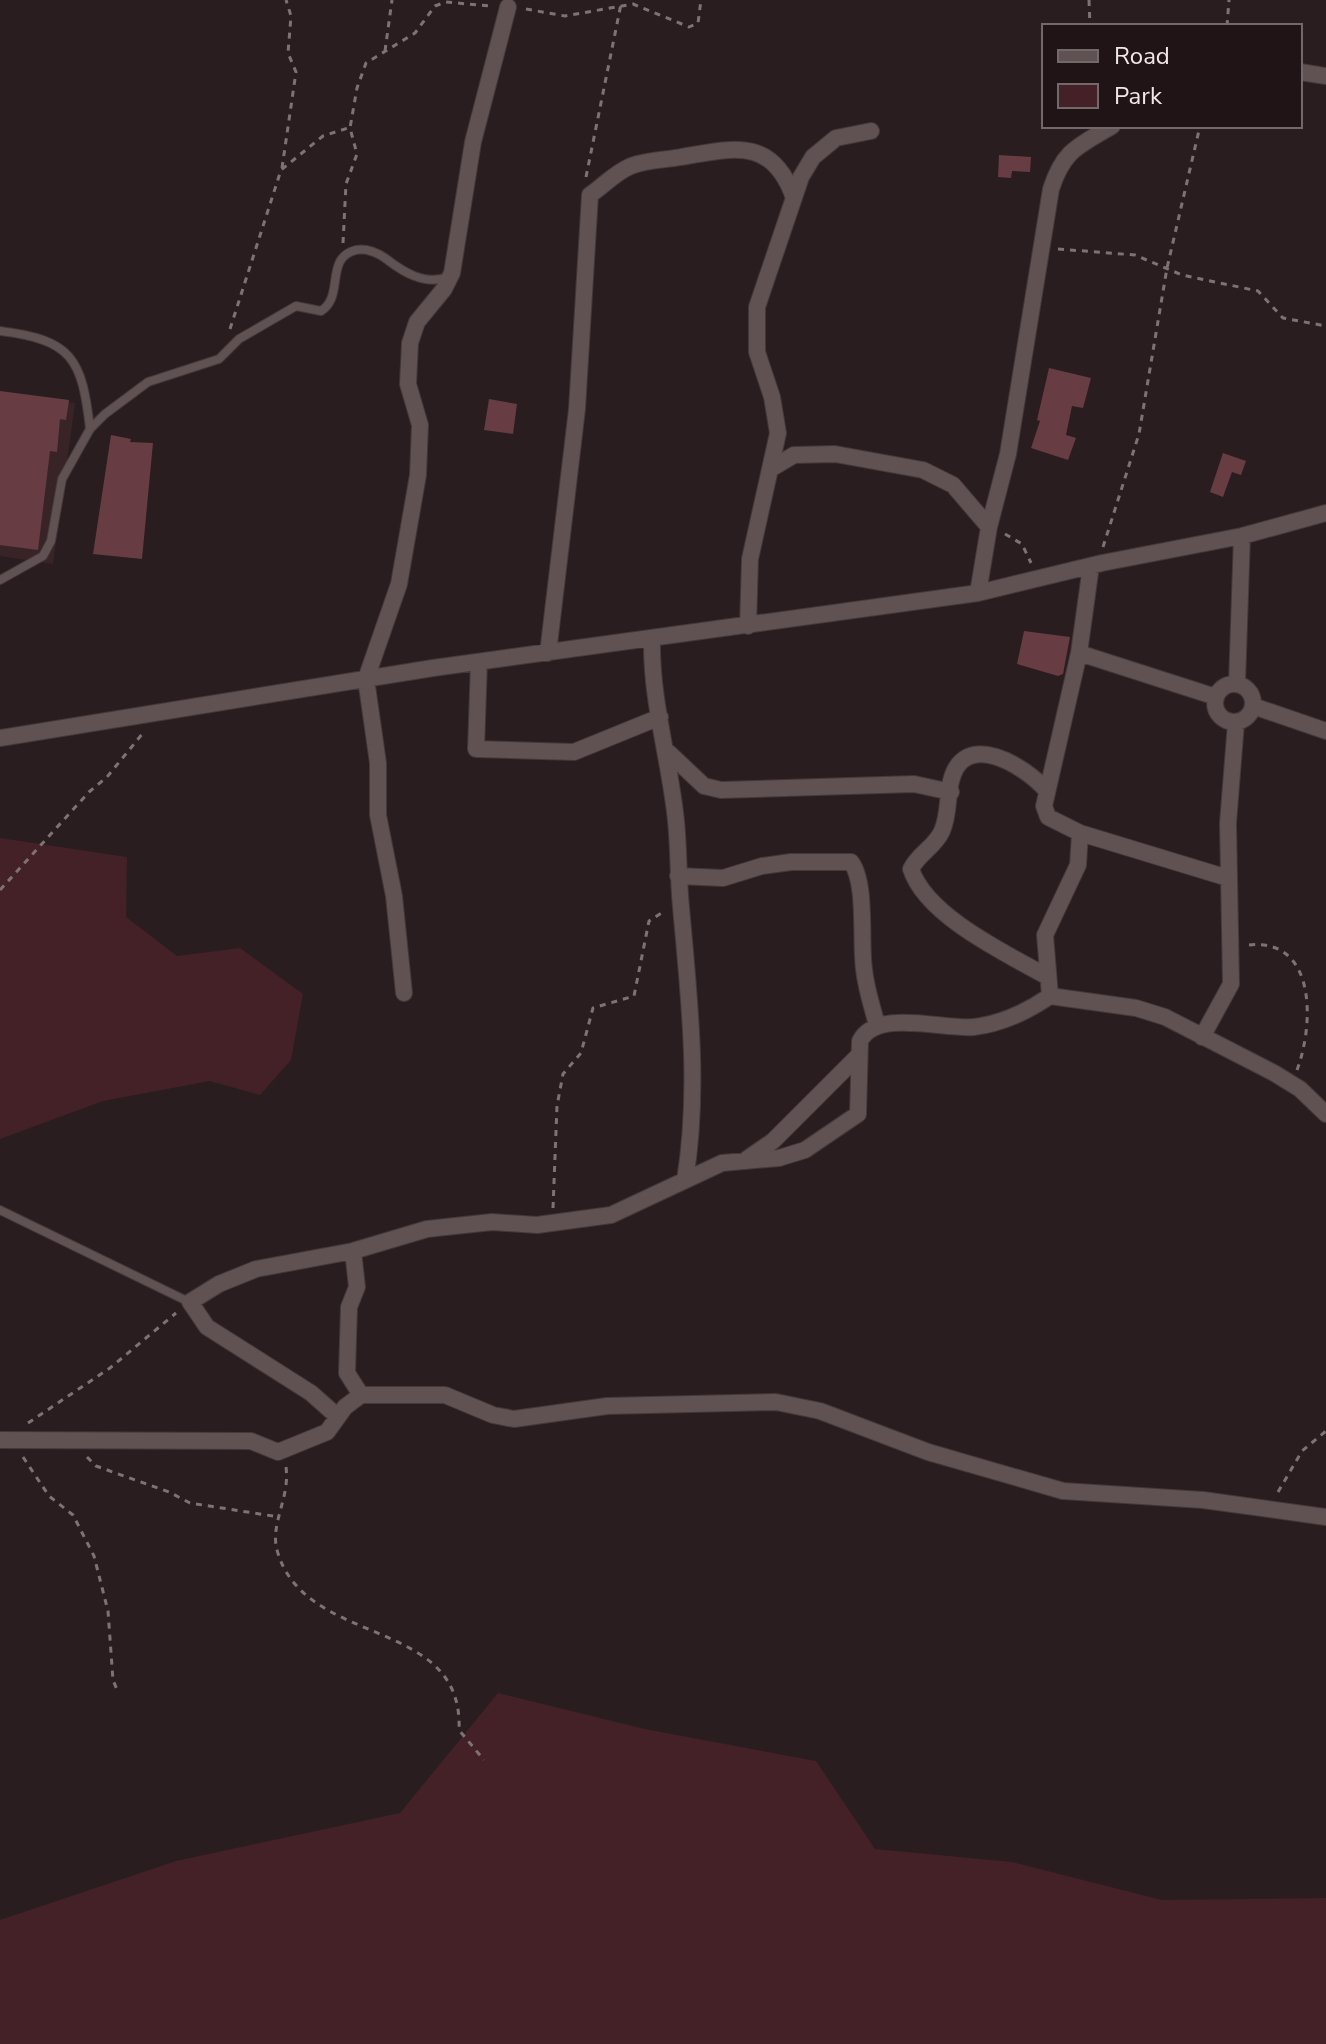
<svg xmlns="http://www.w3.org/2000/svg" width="1326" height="2044" viewBox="0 0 1326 2044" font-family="'Nunito Sans',sans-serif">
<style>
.built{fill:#382427}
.green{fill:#432127}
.building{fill:#673c43}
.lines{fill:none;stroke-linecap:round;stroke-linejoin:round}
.service-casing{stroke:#43383a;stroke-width:10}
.minor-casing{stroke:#43383a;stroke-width:18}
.path{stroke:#7e7374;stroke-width:3;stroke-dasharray:6 6;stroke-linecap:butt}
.service{stroke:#605153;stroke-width:8}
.minor{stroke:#605153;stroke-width:16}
</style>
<rect width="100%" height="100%" fill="#2a1d1f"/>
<path class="built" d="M 0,393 L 75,403 L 53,564 L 0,556 Z"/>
<path class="green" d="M 0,838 L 127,857 L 126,917 L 177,956 L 240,948 L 303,994 L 291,1060 L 260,1095 L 210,1081 L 103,1101 L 0,1139 Z
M 498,1693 L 645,1729 L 816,1761 L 875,1849 L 1012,1862 L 1162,1900 L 1326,1898 L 1326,2044 L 0,2044 L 0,1920 L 176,1861 L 400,1813 Z"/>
<path class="building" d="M 999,155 L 1031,157 L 1030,172 L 1012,171 L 1011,178 L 998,177 Z
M 1049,368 L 1091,378 L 1083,408 L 1072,406 L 1066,435 L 1076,438 L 1068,460 L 1031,448 L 1040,421 L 1037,420 Z
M 0,391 L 69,400 L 66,420 L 60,419 L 57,452 L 50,451 L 38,550 L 0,545 Z
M 489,399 L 517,404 L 513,434 L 484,430 Z
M 111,435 L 131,439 L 130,442 L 153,443 L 142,559 L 93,554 Z
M 1223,453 L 1246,461 L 1241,475 L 1232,472 L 1223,497 L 1210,492 Z
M 1024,631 L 1070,637 L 1063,674 L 1058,676 L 1017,664 Z"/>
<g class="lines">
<g class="service-casing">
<path id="service" d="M 0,331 C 72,340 82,358 90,429
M 0,580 L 43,556 L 51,541 L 62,479 L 90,429 L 105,414 L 148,382 L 219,359 L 239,339 L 296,306 L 321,311 C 345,296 324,258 356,250 C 367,248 376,252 385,258 C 403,272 425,286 448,277
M 0,1210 L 189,1302"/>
</g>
<g class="minor-casing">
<path id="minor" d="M 1300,72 L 1326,76
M 772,468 L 794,455 L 835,454 L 923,470 L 953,485 L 989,527
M 978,593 L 989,527 L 1008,454 L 1051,189 C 1064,149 1079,146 1112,126
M 748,626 L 750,559 L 778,433 L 772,397 L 757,352 L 757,307 L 801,177 L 813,157 L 836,138 L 871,131
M 652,641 C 651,701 670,761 676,821 C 679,850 678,878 681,907 C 689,998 700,1088 685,1180
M 548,653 L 577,409 L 590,195 C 603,186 616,172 631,166 C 646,160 665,160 681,157 C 731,149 772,135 794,198
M 1079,653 L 1216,697
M 479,662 L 476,749 L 574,752 L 660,717
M 1237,683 L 1242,536
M1215 703a19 19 0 1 1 38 0a19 19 0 1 1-38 0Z
M 1253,706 L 1326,731
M 0,738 L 433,668 L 978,593 L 1102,563 L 1242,536 L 1326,513
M 668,752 L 704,786 L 721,790 L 914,784 L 951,792
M 1046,790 C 1025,766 964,728 951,781 C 947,798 949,815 942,831 C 935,847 919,853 911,869 C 926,916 1007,954 1048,977
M 1080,833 L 1228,878
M 678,876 L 723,878 L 762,866 L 791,862 L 851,862 C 867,883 860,942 864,969 C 866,989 872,1006 877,1025
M 404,993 L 394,896 L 378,815 L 378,763 L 366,679 L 399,584 L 418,475 L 420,425 L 408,384 L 410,343 L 417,322 L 444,289 L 452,273 L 473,142 L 508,7
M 1050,996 L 1136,1008 L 1165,1017 L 1274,1073 L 1300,1089 L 1326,1114
M 1202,1037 L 1231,984 L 1228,823 L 1236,723
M 747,1159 L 773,1141 L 859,1055
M 353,1251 L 357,1287 L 349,1307 L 347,1373 L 361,1395
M 338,1417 L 311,1393 L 207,1327 L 190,1302 L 219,1284 L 256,1269 L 353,1251 L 427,1229 L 492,1222 L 537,1225 L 611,1215 L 722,1163 L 779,1158 L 805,1150 L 858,1114 L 860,1041 C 877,1008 943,1030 974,1027 C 1000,1024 1028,1011 1050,996 L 1045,935 L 1078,865 L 1080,833 L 1048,817 L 1044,806 L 1079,653 L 1091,566
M 0,1440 L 251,1441 L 278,1452 L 327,1432 L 345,1407 L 361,1395 L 445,1395 L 493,1415 L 514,1419 L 607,1406 L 776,1402 L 820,1411 L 928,1452 L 1063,1491 L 1203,1500 L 1326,1517"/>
</g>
<path class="path" d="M 1089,0 L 1090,26
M 526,9 L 565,16 L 633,4 L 689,27 L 698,23 L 701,0
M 1227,26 L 1229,0
M 385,51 L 392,0
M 282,168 L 296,72 L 288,53 L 291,16 L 286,0
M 586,177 L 621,4
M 343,243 L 346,184 L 357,154 L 350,128 L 357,88 L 366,63 L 415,33 L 435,6 L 446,2 L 490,6
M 1058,249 L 1135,255 L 1182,275 L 1258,291 L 1283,318 L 1326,326
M 230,329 L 281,170 L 323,136 L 348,128
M 1005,534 L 1022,544 L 1031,563
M 1103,547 L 1139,434 L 1167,268 L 1200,126
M 0,890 L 89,792 L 107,777 L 143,733
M 1249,945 C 1317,938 1314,1025 1297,1070
M 553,1208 L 557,1106 L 563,1074 L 581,1053 L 593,1008 L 634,996 L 649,921 L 663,912
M 28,1423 L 110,1368 L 176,1313
M 23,1457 L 49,1496 L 73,1515 L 94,1556 L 108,1611 L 113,1680 L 118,1692
M 87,1457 L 96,1466 L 169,1492 L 190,1503 L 279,1517
M 286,1467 C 290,1499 270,1523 277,1550 C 304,1649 464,1615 459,1730 L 484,1760
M 1278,1492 L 1302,1451 L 1326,1431"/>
<use href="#service" class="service"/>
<use href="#minor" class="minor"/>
</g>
<rect x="1042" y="24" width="260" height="104" fill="#201416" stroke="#73686a" stroke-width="2"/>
<rect x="1058" y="50" width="40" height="12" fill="#605153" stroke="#73686a" stroke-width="2"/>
<text x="1114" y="64" font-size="24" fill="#f0e7e8">Road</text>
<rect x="1058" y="84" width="40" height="24" fill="#432127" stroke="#73686a" stroke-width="2"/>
<text x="1114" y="104" font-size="24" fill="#f0e7e8">Park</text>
</svg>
